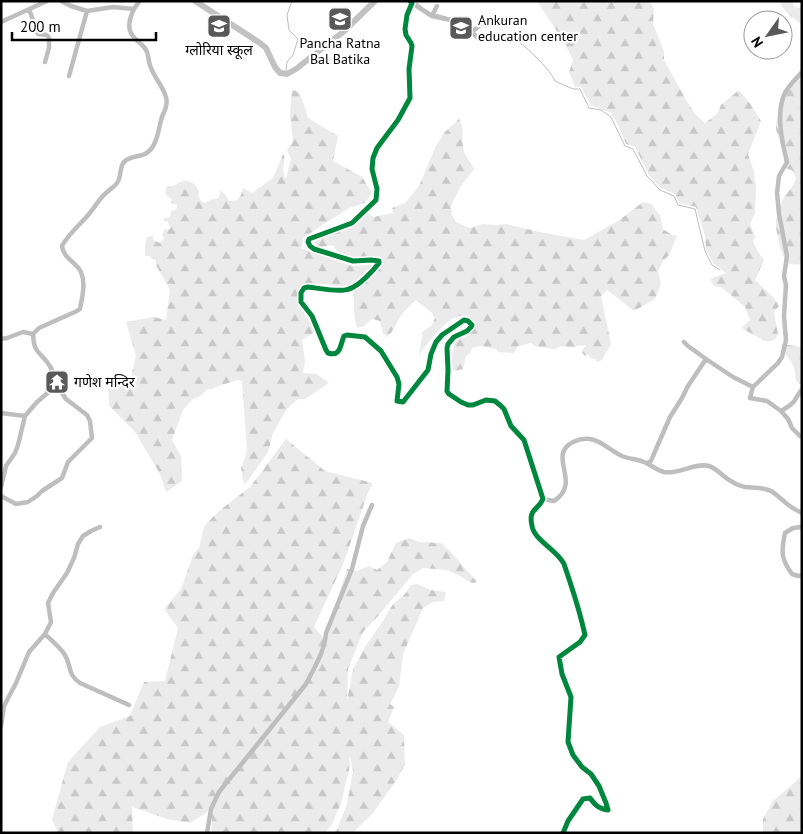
<svg xmlns="http://www.w3.org/2000/svg" width="803" height="834" viewBox="0 0 803 834" font-family="'PT Sans','Noto Sans Devanagari',sans-serif">
<style>
.forest{fill:url(#forest-firs)}
.lines{fill:none;stroke-linecap:round;stroke-linejoin:round}
.stream{stroke:#bdbdbd;stroke-width:1}
.minor{stroke:#bebebe;stroke-width:4.5}
.secondary{stroke:#c2c2c2;stroke-width:6}
.cycleway-casing{stroke:#fff;stroke-width:8}
.cycleway{stroke:#00873e;stroke-width:5}
.labels{text-anchor:middle;stroke-width:4.5;stroke-linejoin:round;paint-order:stroke}
.poi-label{font-size:14px;fill:#000;stroke:#fff;text-anchor:start}
</style>
<defs>
<pattern id="forest-firs" width="22" height="20" patternUnits="userSpaceOnUse" patternTransform="scale(1.25)"><rect width="22" height="20" fill="#ebebeb"/><path d="M5 1l3.5 6h-7zM16 11l3.5 6h-7z" fill="#c8c8c8"/></pattern>
</defs>
<rect width="100%" height="100%" fill="#fff"/>
<path class="forest" d="M 537,1 L 649,1 L 654,8 L 653,24 L 664,51 L 664,60 L 685,98 L 695,114 L 705,123 L 717,114 L 721,105 L 739,90 L 751,105 L 761,121 L 748,154 L 754,172 L 756,189 L 755,213 L 750,224 L 755,237 L 753,242 L 758,252 L 764,260 L 755,280 L 774,298 L 779,306 L 774,312 L 778,334 L 775,340 L 767,342 L 743,329 L 742,327 L 750,320 L 745,307 L 721,287 L 714,286 L 710,279 L 726,273 L 713,263 L 706,249 L 705,236 L 696,207 L 679,203 L 675,194 L 661,188 L 649,175 L 635,147 L 626,144 L 618,125 L 611,113 L 591,105 L 581,87 L 575,87 L 569,72 L 573,60 L 564,42 Z
M 780,1 L 793,1 L 793,5 L 795,7 L 802,8 L 802,25 C 793,17 783,13 780,1 Z
M 802,72 L 802,265 C 798,264 794,265 790,264 C 781,261 775,229 776,220 C 778,214 779,207 782,201 C 786,192 793,189 796,178 L 792,170 L 787,169 L 784,166 L 784,157 L 776,129 L 776,123 L 780,101 Z
M 292,89 L 300,93 L 308,118 L 338,136 L 333,161 L 362,177 L 372,193 L 365,203 L 349,208 L 304,237 L 301,248 L 352,266 L 371,265 L 372,267 L 357,281 L 346,287 L 322,284 L 307,284 L 303,286 L 299,296 L 303,310 L 315,332 L 302,340 L 305,361 L 303,373 L 317,374 L 329,383 L 305,399 L 299,399 L 294,402 L 286,410 L 273,433 L 268,452 L 247,482 L 244,484 L 241,468 L 244,461 L 247,450 L 242,381 L 237,380 L 219,386 L 212,389 L 206,390 L 200,396 L 193,399 L 183,410 L 172,440 L 181,456 L 182,481 L 166,492 L 160,474 L 135,432 L 109,406 L 108,381 L 130,381 L 136,356 L 126,322 L 154,317 L 166,320 L 170,290 L 156,265 L 156,260 L 152,259 L 150,256 L 146,256 C 144,249 145,244 147,237 L 153,236 L 153,240 L 160,243 L 164,238 L 162,235 L 165,228 L 166,230 L 171,228 L 167,221 L 165,222 L 163,219 L 170,217 L 171,211 L 176,210 L 177,205 L 171,203 L 172,199 L 168,197 L 165,193 L 167,186 C 178,187 175,183 183,181 C 191,179 197,186 199,192 L 198,196 L 202,202 L 204,203 L 210,200 L 219,198 L 220,190 L 225,194 L 229,201 L 237,200 L 241,195 L 243,188 L 252,193 L 273,178 L 284,152 C 286,164 280,168 286,179 L 291,159 L 287,150 L 293,142 L 290,115 Z
M 459,119 C 465,128 461,137 463,147 C 464,155 471,162 474,169 L 460,187 L 451,206 L 452,215 L 456,222 L 469,228 L 483,224 L 496,225 L 506,224 L 540,232 L 584,240 L 618,221 L 643,202 L 652,204 L 657,212 L 660,215 L 663,229 L 672,235 L 677,236 L 669,255 L 663,261 L 658,271 L 661,284 L 655,299 L 634,311 L 607,290 L 601,296 L 611,344 L 602,360 L 597,362 L 595,359 L 590,358 L 588,354 L 585,356 L 581,352 L 586,345 L 577,346 L 573,348 L 561,346 L 554,350 C 546,346 539,350 531,343 L 518,346 L 514,353 L 498,352 L 496,349 L 480,346 L 472,348 L 471,352 L 466,356 L 463,369 L 454,371 C 449,363 453,344 459,336 C 462,332 466,328 469,324 L 470,321 L 468,316 C 449,311 430,342 419,354 L 423,331 L 432,325 L 435,318 L 432,313 L 416,300 C 412,304 407,308 404,312 C 397,319 396,329 387,337 L 383,333 L 380,321 L 372,319 L 364,326 L 357,328 L 354,314 L 354,301 L 353,289 C 365,283 376,272 382,260 L 379,256 C 364,260 341,260 333,245 L 322,247 L 317,246 L 315,243 L 315,239 L 317,237 L 341,229 L 344,231 L 369,213 L 373,217 L 393,213 L 392,208 L 405,203 L 419,186 L 436,146 L 444,133 Z
M 782,344 L 802,347 L 802,386 C 792,379 797,377 794,368 C 791,359 784,354 781,346 Z
M 286,439 L 325,471 L 373,483 L 367,495 L 344,562 L 314,627 L 323,637 L 326,633 L 347,569 L 357,571 L 369,566 L 377,570 L 387,562 L 396,543 L 409,538 L 419,542 L 441,543 L 451,552 L 477,582 L 472,583 L 460,576 L 447,570 L 423,568 L 413,574 L 378,616 L 363,632 L 348,669 L 347,701 L 353,669 L 365,647 L 383,621 L 393,604 L 405,594 L 411,585 L 417,584 L 431,590 L 446,592 L 444,601 L 433,602 L 423,608 L 403,654 L 399,687 L 390,704 L 394,707 L 388,722 L 404,735 L 405,764 L 398,778 L 373,813 L 353,833 L 334,833 L 337,830 L 347,804 L 353,771 L 350,756 L 349,771 L 345,786 L 342,801 L 332,824 L 325,833 L 211,833 L 212,826 L 212,806 L 207,812 L 190,823 L 167,819 L 132,807 L 133,833 L 58,833 L 52,819 L 68,762 L 100,727 L 130,716 L 144,682 L 165,681 L 178,628 L 164,609 L 181,589 L 193,555 L 199,548 L 204,527 L 207,523 L 219,511 L 250,487 Z
M 802,776 L 802,833 L 763,833 L 763,819 L 773,801 Z"/>
<g class="lines">
<path class="stream" d="M 415,1 L 415,2
M 417,3 L 421,6
M 436,14 L 453,19
M 488,38 L 510,40
M 516,41 C 526,45 551,71 555,81 L 573,89 L 580,89 L 589,108 L 601,110 L 611,117 L 625,146 L 633,149 L 647,176 L 660,190 L 674,196 L 678,205 L 695,209 L 705,251 L 712,265 L 720,270
M 286,72 L 287,62 L 293,55 L 298,39 L 289,30 L 287,15 L 292,1"/>
<path class="minor" d="M 61,1 L 71,6 L 87,11 L 113,7 L 134,9
M 410,1 L 412,3 L 407,15 L 405,29 L 406,35 L 411,43 L 412,46 L 409,69 L 410,98 L 398,120 L 377,148 L 373,158 L 372,169 L 377,189 L 376,200 L 352,223 L 309,239 L 308,242 L 310,246 L 314,249 L 353,261 L 371,260 L 379,261 L 379,263 C 373,271 359,286 349,289 C 339,293 319,288 308,287 L 304,288 L 301,293 L 301,302 L 312,316 L 326,350 L 328,353 C 341,357 340,345 344,336 L 347,335 L 365,337 L 381,351 L 397,377 L 399,384 L 397,401 L 403,402 L 428,370 L 431,354 L 436,342 L 442,335 L 464,320 L 468,321 L 472,325 L 471,327 L 467,331 L 454,337 L 448,344 L 447,348 L 448,370 L 447,391 L 449,394 L 461,402 L 468,405 L 473,405 L 486,400 L 495,401 L 501,406 L 504,409 L 511,426 L 524,440 L 543,499 C 538,511 528,508 532,526 C 534,540 557,550 564,564 C 566,570 568,576 570,582 C 576,600 581,617 585,635 L 580,642 L 559,657 L 562,674 L 571,697 L 568,742 L 573,755 L 582,767 L 591,774 L 599,786 L 606,803 L 608,810 C 599,809 595,805 590,798 L 583,799 L 568,821 L 563,833
M 412,3 L 432,16 L 460,22 L 478,38 L 487,39
M 29,9 L 38,34 L 47,35 L 49,38 L 49,48 L 45,62
M 432,16 L 437,6
M 1,22 L 47,1
M 471,32 L 477,28 L 482,23
M 69,76 L 87,11
M 1,339 L 7,338 L 23,332 L 33,334
M 706,359 L 733,377 L 753,387 L 778,363 L 782,357 L 786,340 L 784,316 L 786,285 L 784,276 L 787,256 L 779,214 L 777,193 L 779,176 L 787,162 C 782,141 776,116 784,95 C 787,87 796,79 802,72
M 753,387 L 750,398 L 767,401 L 781,411 L 788,419 L 792,428 L 800,436
M 781,411 C 786,408 792,405 795,400 C 797,396 799,393 802,389
M 1,413 L 25,416 L 37,402 L 57,385 C 55,377 53,369 47,362 C 37,350 34,351 33,334 L 39,328 L 77,311 L 80,309 C 82,297 86,284 81,272 C 77,263 63,258 62,246 C 68,234 80,225 89,214 C 95,207 99,199 106,193 C 109,190 114,187 117,183 C 122,176 119,168 124,162 C 129,156 139,157 145,154 C 158,147 158,129 162,117 C 163,113 166,110 166,106 C 170,95 155,79 151,68 C 148,62 149,55 146,50 C 142,43 134,40 131,33 C 126,24 133,8 140,1
M 647,463 L 651,461 L 653,456 L 670,417 L 682,398 L 688,386 L 706,359 L 688,346 L 684,342
M 1,487 L 6,466 L 15,453 L 18,445 L 25,416
M 1,496 L 16,504 L 28,502 L 37,496 L 42,491 L 62,478 L 68,462 L 92,438 L 90,421 L 87,415 L 66,399 L 57,385
M 543,499 L 554,501 C 583,482 546,456 573,442 C 595,432 605,448 622,456 C 629,459 637,459 644,462 C 651,465 657,470 664,472 C 678,475 696,462 709,466 C 718,469 723,477 731,481 C 735,484 740,486 745,487 C 753,488 764,487 771,491 C 776,494 781,499 786,503 C 790,507 796,510 802,513
M 802,527 L 793,528 L 785,533 C 781,552 781,559 792,574 L 798,576 L 802,575
M 45,634 C 52,641 60,647 65,655 C 72,667 67,674 80,683 L 129,705
M 1,726 L 4,706 L 16,683 L 29,652 L 45,634 L 51,622 L 48,603 L 53,593 L 67,573 L 74,558 L 78,544 L 83,536 L 91,531 L 100,527
M 207,833 L 211,809 L 219,792 L 306,684 C 314,668 325,651 326,633 L 352,569 L 363,526 L 372,505"/>
<path class="secondary" d="M 195,1 L 260,43 L 266,48 L 275,67 L 280,73 L 287,74 L 296,69 L 343,32 L 375,1"/>
<g class="cycleway-casing">
<path id="cycleway" d="M 410,1 L 412,3 L 407,15 L 405,29 L 406,35 L 411,43 L 412,46 L 409,69 L 410,98 L 398,120 L 377,148 L 373,158 L 372,169 L 377,189 L 376,200 L 352,223 L 309,239 L 308,242 L 310,246 L 314,249 L 353,261 L 371,260 L 379,261 L 379,263 C 373,271 359,286 349,289 C 339,293 319,288 308,287 L 304,288 L 301,293 L 301,302 L 312,316 L 326,350 L 328,353 C 341,357 340,345 344,336 L 347,335 L 365,337 L 381,351 L 397,377 L 399,384 L 397,401 L 403,402 L 428,370 L 431,354 L 436,342 L 442,335 L 464,320 L 468,321 L 472,325 L 471,327 L 467,331 L 454,337 L 448,344 L 447,348 L 448,370 L 447,391 L 449,394 L 461,402 L 468,405 L 473,405 L 486,400 L 495,401 L 501,406 L 504,409 L 511,426 L 524,440 L 543,499 C 538,511 528,508 532,526 C 534,540 557,550 564,564 C 566,570 568,576 570,582 C 576,600 581,617 585,635 L 580,642 L 559,657 L 562,674 L 571,697 L 568,742 L 573,755 L 582,767 L 591,774 L 599,786 L 606,803 L 608,810 C 599,809 595,805 590,798 L 583,799 L 568,821 L 563,833"/>
</g>
<use href="#cycleway" class="cycleway"/>
</g>
<defs>
<g id="school-square" transform="scale(1.25)"><rect x="-9" y="-9" width="18" height="18" rx="4" fill="#595959" stroke="#fff"/><path d="M0-5L7-2L0 1L-7-2ZM-4 1L0 2.5L4 1V4Q0 6-4 4Z" fill="#fff"/></g>
<g id="temple-square" transform="scale(1.25)"><rect x="-9" y="-9" width="18" height="18" rx="4" fill="#595959" stroke="#fff"/><path d="M0-6L5-2H3V0L6.5 2.5H4V6H1.5V3h-3V6H-4V2.5H-6.5L-3 0V-2H-5Z" fill="#fff"/></g>
</defs>
<g fill-rule="evenodd">
<use href="#school-square" x="340" y="19"/>
<use href="#school-square" x="219" y="26"/>
<use href="#school-square" x="461" y="28"/>
<use href="#temple-square" x="57" y="382"/>
</g>
<g class="labels">
<g class="poi-label">
<text x="478" y="25">Ankuran<tspan x="478" dy="16">education center</tspan></text>
<text x="340" y="48" text-anchor="middle">Pancha Ratna<tspan x="340" dy="16">Bal Batika</tspan></text>
<text x="219" y="55" text-anchor="middle">ग्लोरिया स्कूल</text>
<text x="74" y="387">गणेश मन्दिर</text>
</g>
</g>
<rect width="803" height="834" fill="none" stroke="#000000" stroke-width="5"/>
<g transform="translate(768 35) rotate(237)"><circle r="24" fill="#ffffff" stroke="#999999"/>
<path d="M0-4L9 19L0 12L-9 19Z" fill="#595959"/>
<text y="-8" font-size="14" font-weight="bold" text-anchor="middle" fill="#000000">N</text>
</g>
<path d="M12 32v8h144v-8" fill="none" stroke="#000000" stroke-width="2.5"/>
<text x="20" y="32" font-size="15" fill="#000000" stroke="#ffffff" stroke-width="4" paint-order="stroke">200 m</text>
</svg>
